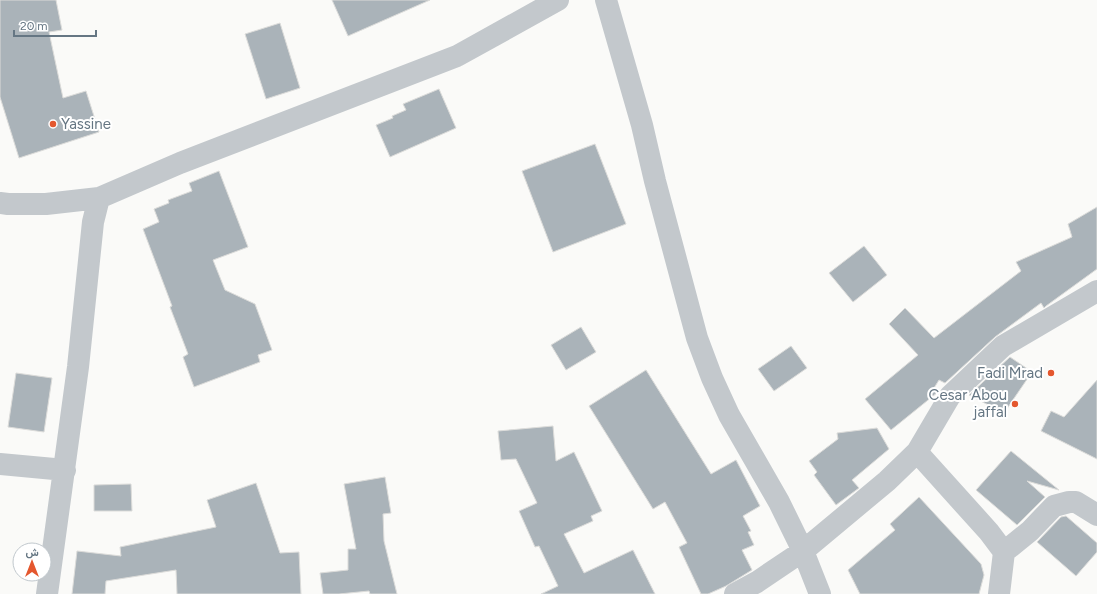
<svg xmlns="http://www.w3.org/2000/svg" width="1097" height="594" viewBox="0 0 1097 594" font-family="Figtree,Vazirmatn,sans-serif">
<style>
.building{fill:#aab3b9;stroke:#dcdcda}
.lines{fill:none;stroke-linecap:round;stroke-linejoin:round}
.minor{stroke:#c3c8cc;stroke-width:22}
.poi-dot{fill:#e4572e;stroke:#fff;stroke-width:1.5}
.labels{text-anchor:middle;stroke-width:4;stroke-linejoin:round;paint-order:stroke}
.poi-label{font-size:15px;fill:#657683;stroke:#fff;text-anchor:end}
</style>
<rect width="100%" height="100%" fill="#fafaf8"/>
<path class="building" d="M 0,0 L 56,0 L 62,30 L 49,32 L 63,98 L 86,91 L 99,132 L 19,158 L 0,97 Z
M 332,0 L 430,0 L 348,36 Z
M 280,23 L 300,88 L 266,99 L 245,34 Z
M 439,89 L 456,128 L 390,157 L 376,125 L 393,118 L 392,116 L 406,110 L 403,104 Z
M 595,144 L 626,224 L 553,252 L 522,171 Z
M 219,171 L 248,247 L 213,260 L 225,290 L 255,304 L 272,350 L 258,355 L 260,362 L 194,387 L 183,357 L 188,354 L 170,307 L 172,306 L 143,229 L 159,222 L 154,209 L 169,203 L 168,200 L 192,191 L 189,183 Z
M 1097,207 L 1097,269 L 1046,306 L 1044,308 L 1041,303 L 995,337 L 945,383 L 939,380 L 934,388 L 938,392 L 891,430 L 865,399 L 918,355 L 889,324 L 905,308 L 934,338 L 1021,271 L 1016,262 L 1072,237 L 1068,224 Z
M 864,246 L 887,275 L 853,302 L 829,273 Z
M 581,327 L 596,352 L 566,370 L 551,345 Z
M 791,346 L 807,368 L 774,391 L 758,369 Z
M 1010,357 L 1032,372 L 1004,413 L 969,395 Z
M 646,370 L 711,474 L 736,460 L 760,506 L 743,516 L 751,531 L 748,532 L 754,545 L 742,550 L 752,570 L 726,586 L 708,594 L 701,594 L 679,547 L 687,543 L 665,502 L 653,509 L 589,406 Z
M 16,373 L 52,378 L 44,432 L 8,427 Z
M 1097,380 L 1097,459 L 1041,431 L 1051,411 L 1064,417 Z
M 553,426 L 556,461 L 574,452 L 602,511 L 591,516 L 593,521 L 564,534 L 584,573 L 633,550 L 655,594 L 541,594 L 558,586 L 539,546 L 535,547 L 519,511 L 537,503 L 516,459 L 501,460 L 498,431 Z
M 877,428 L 889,449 L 852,480 L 859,488 L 836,505 L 814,475 L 817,472 L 809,461 L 838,439 L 837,433 Z
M 1011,451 L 1059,490 L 1027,481 L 1045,497 L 1017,525 L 976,490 Z
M 385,477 L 391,513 L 383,514 L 384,541 L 397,594 L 370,594 L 369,591 L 339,594 L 323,594 L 320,573 L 348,570 L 348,549 L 356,549 L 344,484 Z
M 256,483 L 280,553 L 299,552 L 301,594 L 177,594 L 176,570 L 106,581 L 105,594 L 72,594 L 77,551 L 121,556 L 120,547 L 216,527 L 207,500 Z
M 131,484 L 132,511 L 94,511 L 94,485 Z
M 919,497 L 981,564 L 984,575 L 979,594 L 860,594 L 848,570 L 895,530 L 890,524 Z
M 1066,516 L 1097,543 L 1097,552 L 1076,576 L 1037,542 L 1061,517 Z"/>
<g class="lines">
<path class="minor" d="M 606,0 L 642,125 L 655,181 L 697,338 L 712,378 L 729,415 L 779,502 L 803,551 L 820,594
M 0,203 L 8,204 L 46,204 L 99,198 L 180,163 L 457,56 L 558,0
M 917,452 L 989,532 L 1004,552 L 999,594
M 0,464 L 65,470
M 1004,552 L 1030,531 L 1054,506 L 1069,502 L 1076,502 L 1097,515
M 47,594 L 78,367 L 93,222 L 99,198
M 735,594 L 757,582 L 803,551 L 887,481 L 917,452 L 950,396 L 1003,346 L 1097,291"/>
</g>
<g class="poi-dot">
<circle cx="53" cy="124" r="4"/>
<circle cx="1051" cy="373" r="4"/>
<circle cx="1015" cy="404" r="4"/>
</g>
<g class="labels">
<g class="poi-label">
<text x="61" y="129" text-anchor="start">Yassine</text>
<text x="1043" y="378">Fadi Mrad</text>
<text x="1007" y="400">Cesar Abou<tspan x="1007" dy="17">jaffal</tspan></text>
</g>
</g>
<g transform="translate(32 562)"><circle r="19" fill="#ffffff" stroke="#c1c8cd"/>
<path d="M0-3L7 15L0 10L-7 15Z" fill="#e4572e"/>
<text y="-6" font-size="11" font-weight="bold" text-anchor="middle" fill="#657683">ش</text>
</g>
<path d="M14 30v6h82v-6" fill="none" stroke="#657683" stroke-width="2"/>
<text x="20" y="30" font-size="12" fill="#657683" stroke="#ffffff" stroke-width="3" paint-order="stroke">20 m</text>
</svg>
